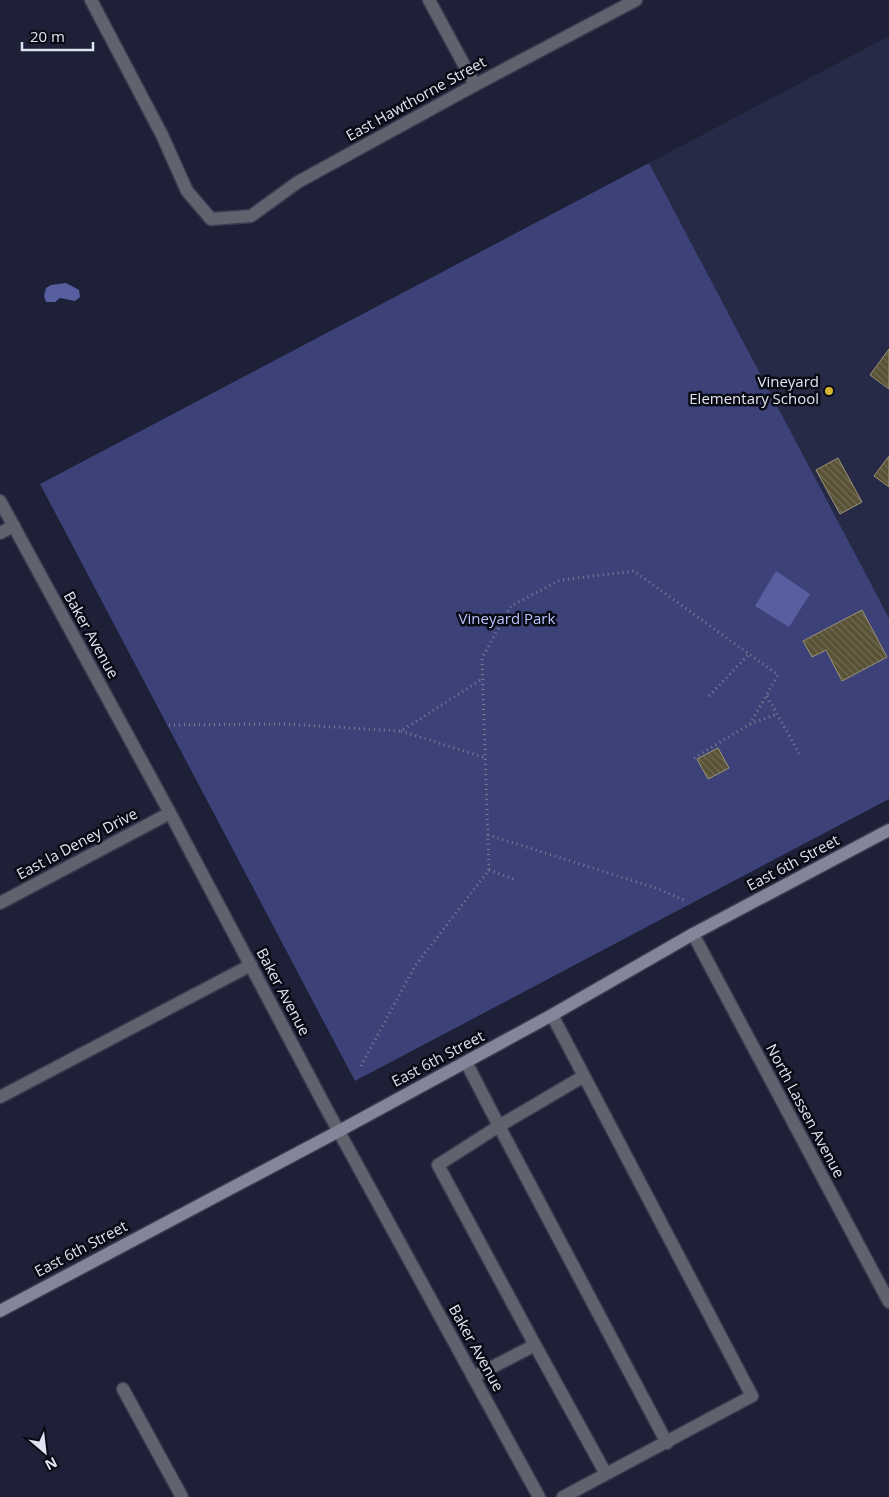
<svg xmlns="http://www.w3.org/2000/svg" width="889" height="1497" viewBox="0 0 889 1497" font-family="'Open Sans',sans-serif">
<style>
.built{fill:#272a46}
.green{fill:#3c4178}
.water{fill:#575fa1}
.building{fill:url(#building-back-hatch);stroke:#9c9478}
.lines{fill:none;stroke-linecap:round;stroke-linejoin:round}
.service-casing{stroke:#383b50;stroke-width:15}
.minor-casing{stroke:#383b50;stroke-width:15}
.tertiary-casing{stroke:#383b50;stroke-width:15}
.secondary-casing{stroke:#383b50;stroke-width:15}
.path{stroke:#7b7e91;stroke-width:3;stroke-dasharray:1 4;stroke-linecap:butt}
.service{stroke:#60626e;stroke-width:12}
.minor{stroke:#60626e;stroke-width:12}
.tertiary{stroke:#60626e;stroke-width:12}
.secondary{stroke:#838699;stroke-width:12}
.poi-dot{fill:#d6b534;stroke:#090b14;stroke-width:2}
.labels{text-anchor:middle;stroke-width:5;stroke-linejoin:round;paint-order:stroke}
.street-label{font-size:15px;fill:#e0e3f2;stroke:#090b14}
.poi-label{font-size:15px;fill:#e0e3f2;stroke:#090b14;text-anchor:end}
.park-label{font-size:15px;fill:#b9c3fc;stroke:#090b14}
</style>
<defs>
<pattern id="building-back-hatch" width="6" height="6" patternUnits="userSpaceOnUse" patternTransform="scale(1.25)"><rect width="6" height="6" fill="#595237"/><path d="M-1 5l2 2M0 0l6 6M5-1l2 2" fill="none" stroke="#716b54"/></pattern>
</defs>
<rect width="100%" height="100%" fill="#1d2036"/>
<path class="built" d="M 889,36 L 889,618 L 649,163 Z"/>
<path class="green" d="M 649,163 L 889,618 L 889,799 L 355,1081 L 40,484 Z"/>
<path class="water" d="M 66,283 L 79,290 L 80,297 L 75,301 L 60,298 L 55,302 L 46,302 L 44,296 L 46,288 L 51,285 Z
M 776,571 L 810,594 L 789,627 L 755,606 Z"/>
<path class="building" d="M 889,349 L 889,389 L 870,375 Z
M 889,456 L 889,487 L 874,476 Z
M 838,458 L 862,502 L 840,514 L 816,470 Z
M 862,610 L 887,657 L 842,681 L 826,650 L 812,657 L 803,641 Z
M 718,748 L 729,768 L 708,779 L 697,759 Z"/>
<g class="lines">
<g class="service-casing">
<path id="service" d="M 552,1015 L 752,1396 L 563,1497
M 466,1062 L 499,1126 L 438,1165 L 535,1345
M 584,1076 L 499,1126 L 667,1443
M 0,1097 L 251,965
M 473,1377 L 535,1345 L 606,1474"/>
</g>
<g class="minor-casing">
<path id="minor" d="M 91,0 L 162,135 L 187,191 L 211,219 L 251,216 L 298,182 L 475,85 L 636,0
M 429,0 L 475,85
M 0,533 L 14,526
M 0,903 L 170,813
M 693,934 L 889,1302
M 123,1389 L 182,1497"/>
</g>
<g class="tertiary-casing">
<path id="tertiary" d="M 0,501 L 170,813 L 326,1108 L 539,1497"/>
</g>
<g class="secondary-casing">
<path id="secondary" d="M 0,1311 L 339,1131 L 552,1015 L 693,934 L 889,830"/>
</g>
<path class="path" d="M 709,696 L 749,654
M 767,696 L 800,755
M 750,724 L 777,714
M 169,725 L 284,724 L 401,731 L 482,679
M 401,731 L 486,758
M 488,835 L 656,888 L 686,901
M 489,870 L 514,879
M 361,1066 L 415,966 L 489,870 L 482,658 L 511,606 L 560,580 L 634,571 L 778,675 L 750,724 L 694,758"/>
<use href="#service" class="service"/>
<use href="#minor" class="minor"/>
<use href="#tertiary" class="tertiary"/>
<use href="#secondary" class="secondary"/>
</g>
<circle class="poi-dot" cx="829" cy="391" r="5"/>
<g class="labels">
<g class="street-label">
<text transform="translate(416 99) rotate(-29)" y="5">East Hawthorne Street</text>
<text transform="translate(91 635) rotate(61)" y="5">Baker Avenue</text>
<text transform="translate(77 844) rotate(-28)" y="5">East la Deney Drive</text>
<text transform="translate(793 863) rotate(-28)" y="5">East 6th Street</text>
<text transform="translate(283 992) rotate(62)" y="5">Baker Avenue</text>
<text transform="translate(438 1059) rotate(-28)" y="5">East 6th Street</text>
<text transform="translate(805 1111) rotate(62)" y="5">North Lassen Avenue</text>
<text transform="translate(81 1249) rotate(-28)" y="5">East 6th Street</text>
<text transform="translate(476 1348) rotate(61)" y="5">Baker Avenue</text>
</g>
<g class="poi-label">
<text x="819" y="387">Vineyard<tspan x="819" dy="17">Elementary School</tspan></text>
</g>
<g class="park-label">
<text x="507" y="624">Vineyard Park</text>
</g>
</g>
<g transform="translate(45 1452) rotate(152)" stroke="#090b14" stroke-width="4" paint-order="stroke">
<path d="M0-4L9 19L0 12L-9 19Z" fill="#e0e3f2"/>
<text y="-8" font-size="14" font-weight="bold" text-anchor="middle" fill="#e0e3f2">N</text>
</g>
<path d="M22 42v8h71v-8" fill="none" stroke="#e0e3f2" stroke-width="2.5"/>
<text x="30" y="42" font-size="15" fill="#e0e3f2" stroke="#090b14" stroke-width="4" paint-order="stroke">20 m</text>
</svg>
